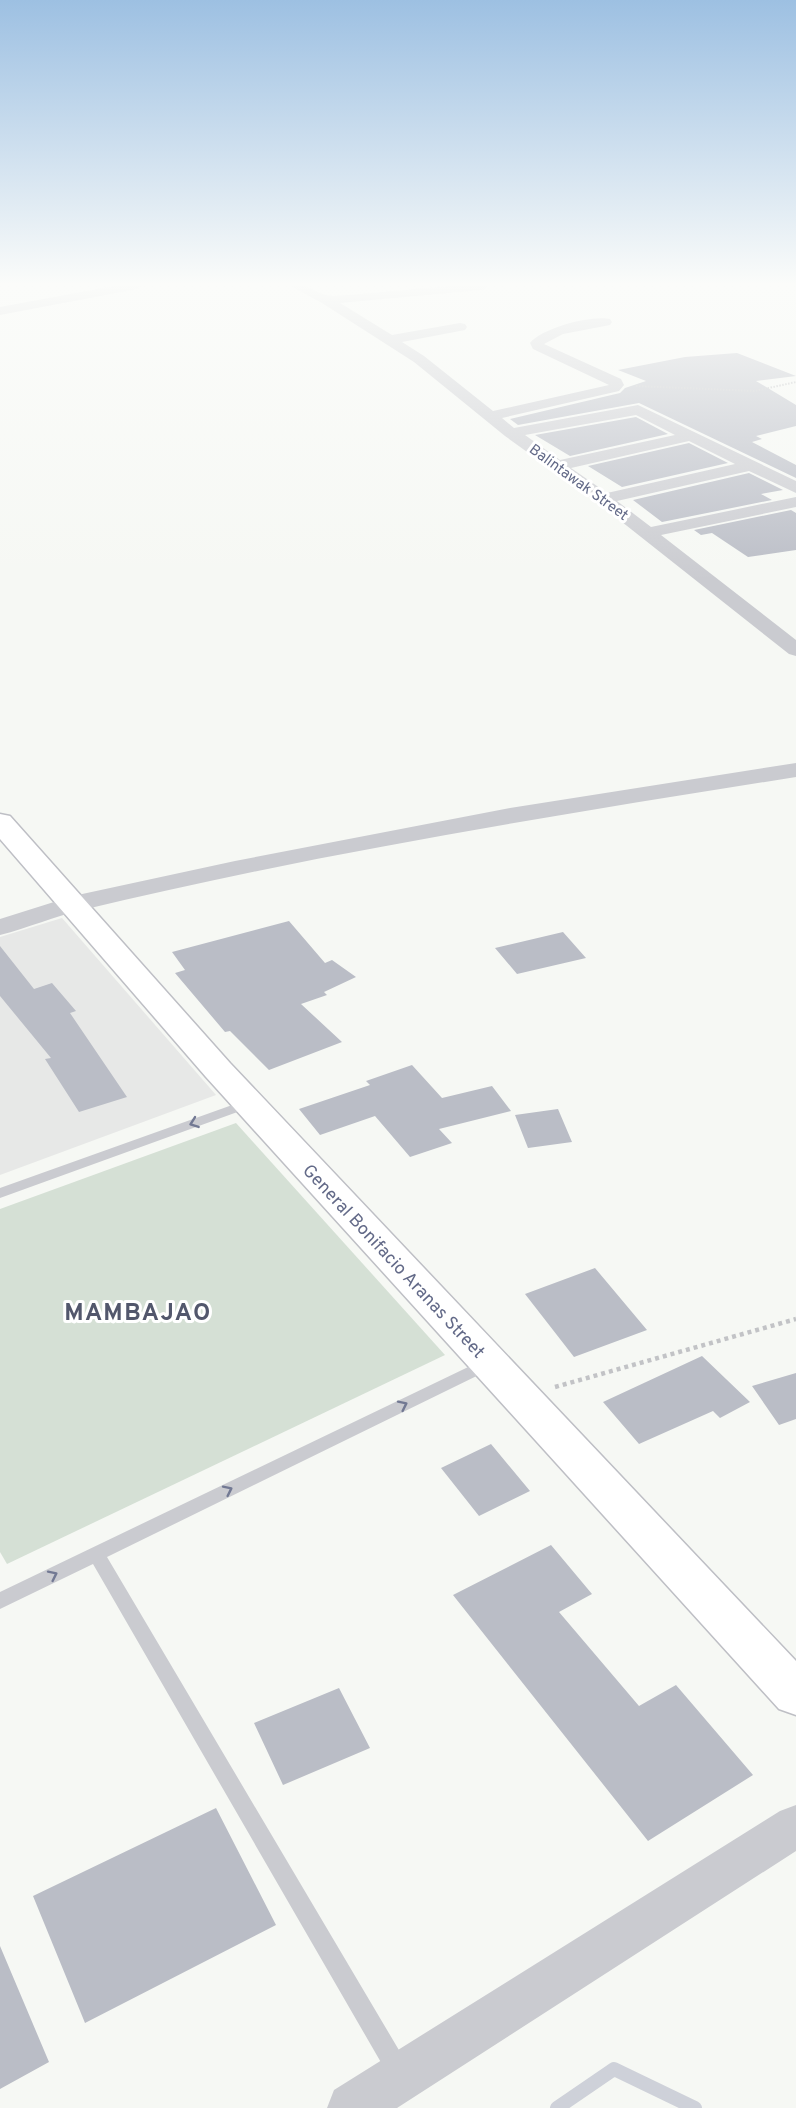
<svg xmlns="http://www.w3.org/2000/svg" width="796" height="2108" viewBox="0 0 796 2108" font-family="Overpass,sans-serif">
<style>
.built{fill:#e7e8e7}
.green{fill:#d5e0d5}
.lines{fill:none;stroke-linecap:round;stroke-linejoin:round}
.stream{stroke:#ced1d9;stroke-width:14}
.building{fill:#babdc6}
.primary-casing{stroke:#bebfc5;stroke-width:3}
.path-far1{stroke:#c2c3c6;stroke-width:2;stroke-dasharray:1.5 1.5;stroke-linecap:butt}
.path{stroke:#c2c3c6;stroke-width:4.5;stroke-dasharray:4 4;stroke-linecap:butt}
.service{fill:#cacbd0;fill-rule:evenodd}
.minor{fill:#cacbd0;fill-rule:evenodd}
.primary{fill:#fff;fill-rule:evenodd}
.oneway{stroke:#727993}
.labels{text-anchor:middle;stroke-width:6;stroke-linejoin:round;paint-order:stroke}
.far-street-label{font-size:15px;fill:#636a88;stroke:#fff}
.street-label{font-size:18px;fill:#636a88;stroke:#fff}
.district-label{font-size:24px;font-weight:bold;letter-spacing:1.5px;fill:#52576c;stroke:#fff}
</style>
<rect width="100%" height="100%" fill="#f6f8f4"/>
<path class="built" d="M 62,918 L 216,1095 L 0,1175 L 0,937 Z"/>
<path class="green" d="M 236,1123 L 445,1355 L 7,1564 L 0,1552 L 0,1209 Z"/>
<g class="lines">
<path class="stream" d="M 557,2108 L 614,2069 L 695,2108"/>
</g>
<path class="building" d="M 737,353 L 796,376 L 756,381 L 796,405 L 796,426 L 756,436 L 762,439 L 752,442 L 796,465 L 796,478 L 639,403 L 518,425 L 510,419 L 620,393 L 625,388 L 646,381 L 618,370 L 685,357 Z
M 636,417 L 668,434 L 570,456 L 535,435 Z
M 689,443 L 728,463 L 622,487 L 588,466 Z
M 749,473 L 783,490 L 761,494 L 772,500 L 662,522 L 633,500 Z
M 791,510 L 796,513 L 796,550 L 748,557 L 712,533 L 701,535 L 694,530 Z
M 289,921 L 325,963 L 332,960 L 356,977 L 324,992 L 327,995 L 301,1004 L 342,1042 L 269,1070 L 230,1031 L 225,1032 L 175,973 L 185,970 L 172,952 Z
M 563,932 L 586,958 L 517,974 L 495,948 Z
M 0,946 L 34,989 L 52,983 L 76,1011 L 70,1013 L 127,1097 L 79,1112 L 45,1059 L 51,1058 L 0,996 Z
M 412,1065 L 442,1098 L 492,1086 L 511,1111 L 439,1129 L 452,1143 L 410,1157 L 375,1116 L 320,1135 L 299,1109 L 370,1085 L 366,1081 Z
M 558,1109 L 572,1142 L 528,1148 L 515,1115 Z
M 595,1268 L 647,1330 L 574,1357 L 525,1294 Z
M 702,1356 L 750,1402 L 720,1418 L 713,1411 L 639,1444 L 603,1402 Z
M 796,1373 L 796,1419 L 779,1425 L 752,1386 Z
M 491,1444 L 530,1491 L 479,1516 L 441,1468 Z
M 551,1545 L 592,1594 L 559,1612 L 639,1706 L 676,1685 L 753,1775 L 648,1841 L 453,1595 Z
M 339,1688 L 370,1748 L 283,1785 L 254,1723 Z
M 216,1808 L 276,1925 L 85,2023 L 33,1896 Z
M 0,1946 L 49,2062 L 0,2089 Z"/>
<g class="lines">
<g class="primary-casing">
<path id="primary" d="M 0,814 L 10,816 L 230,1063 L 796,1661 L 796,1715 L 779,1709 L 206,1077 L 0,839 Z"/>
</g>
<path class="path-far1" d="M 636,386 L 755,391 L 796,382"/>
<path class="path" d="M 555,1387 L 796,1319"/>
<path class="service" d="M 249,1099 L 254,1100 L 256,1103 L 254,1106 L 0,1198 L 0,1188 Z
M 489,1357 L 495,1359 L 497,1363 L 495,1367 L 107,1557 L 406,2062 L 410,2070 L 406,2078 L 398,2082 L 390,2078 L 93,1564 L 0,1609 L 0,1592 Z"/>
<path class="minor" d="M 119,285 L 143,285 L 137,289 L 0,315 L 0,307 Z
M 289,285 C 310,283 318,296 333,296 C 384,293 435,285 486,285 L 486,289 L 481,290 L 340,303 L 392,335 L 460,323 L 465,324 L 467,327 L 465,330 L 402,342 L 424,356 L 493,411 L 609,385 L 533,349 L 530,343 C 542,328 591,315 610,319 L 612,322 L 610,325 L 563,334 L 544,344 L 621,379 L 624,385 L 619,391 L 502,418 L 514,428 L 638,405 L 796,481 L 796,493 L 749,471 L 617,501 L 651,527 L 796,497 L 796,507 L 661,535 L 796,640 L 796,656 L 789,654 L 598,503 L 505,436 L 414,362 L 322,303 ZM 636,415 L 675,435 L 560,460 L 525,435 ZM 689,441 L 735,464 L 607,493 L 571,468 Z
M 796,763 L 796,777 C 557,815 318,853 82,910 C 55,916 28,928 0,935 L 0,919 L 73,896 L 235,861 L 510,808 Z
M 796,1805 L 796,1851 L 397,2108 L 327,2108 L 334,2090 L 780,1811 Z"/>
<use href="#primary" class="primary"/>
</g>
<defs><path id="oneway-chevron" d="M-2-3.5L2.5 0L-2 3.5" fill="none" stroke-width="1.6" stroke-linecap="round" stroke-linejoin="round" transform="scale(1.5)"/></defs>
<g class="oneway">
<use href="#oneway-chevron" transform="translate(194 1123) rotate(160)"/>
<use href="#oneway-chevron" transform="translate(403 1405) rotate(-26)"/>
<use href="#oneway-chevron" transform="translate(228 1490) rotate(-26)"/>
<use href="#oneway-chevron" transform="translate(53 1575) rotate(-26)"/>
</g>
<linearGradient id="sky" x2="0" y2="1"><stop stop-color="#9dc0e2"/><stop offset="0.49" stop-color="#fbfcfa"/><stop offset="1" stop-color="#fbfcfa" stop-opacity="0"/></linearGradient>
<rect width="796" height="580" fill="url(#sky)"/>
<g class="labels">
<g class="far-street-label">
<text transform="translate(579 482) rotate(36)" y="5">Balintawak Street</text>
</g>
<g class="street-label">
<text transform="translate(394 1261) rotate(47)" y="6">General Bonifacio Aranas Street</text>
</g>
<g class="district-label">
<text x="138" y="1320">MAMBAJAO</text>
</g>
</g>
</svg>
